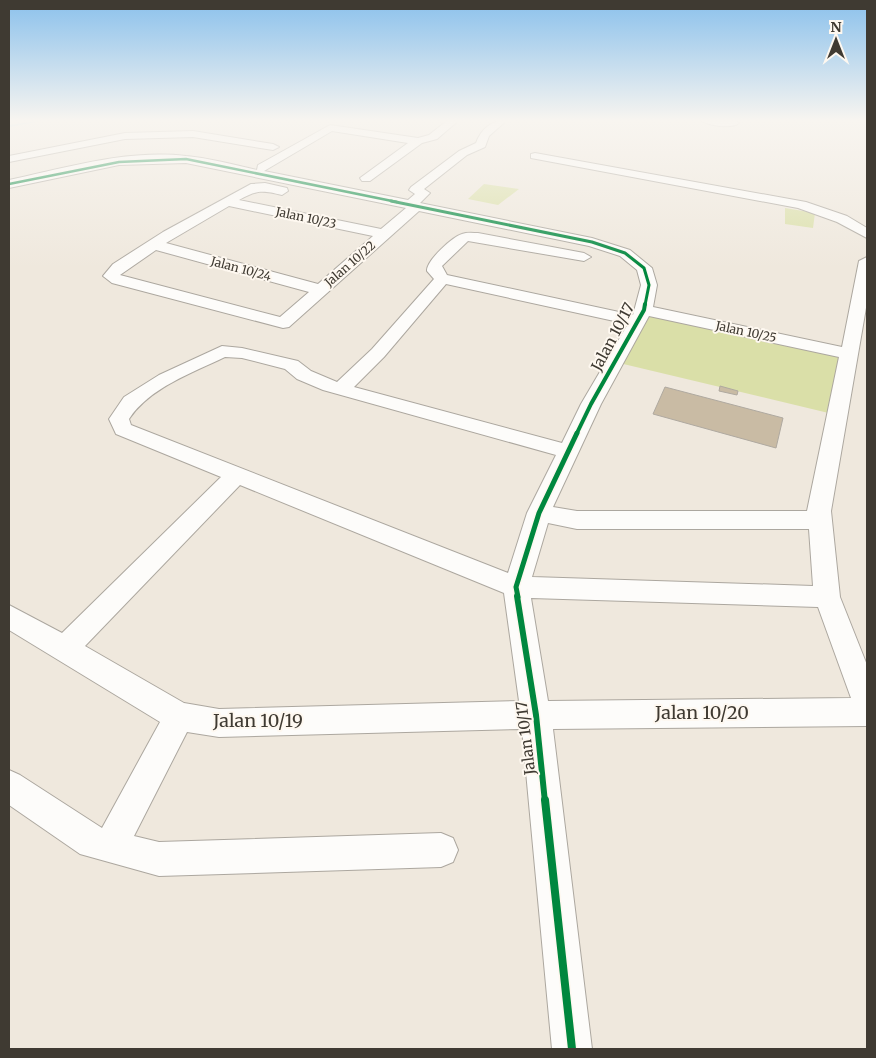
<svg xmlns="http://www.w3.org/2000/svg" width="876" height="1058" viewBox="0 0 876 1058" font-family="Merriweather,serif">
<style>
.green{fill:#dadfa8}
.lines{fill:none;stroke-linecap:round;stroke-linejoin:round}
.stream{fill:#9fd5f2;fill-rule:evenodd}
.building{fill:#c9bba4;stroke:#afa9a0}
.minor-casing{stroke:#aca79f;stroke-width:2}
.minor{fill:#fdfcfa;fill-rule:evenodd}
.cycleway-far5-casing{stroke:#fef8f0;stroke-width:4}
.cycleway-far4-casing{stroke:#fef8f0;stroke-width:5}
.cycleway-far3-casing{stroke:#fef8f0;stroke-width:6}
.cycleway-far2-casing{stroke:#fef8f0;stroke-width:8}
.cycleway-far1-casing{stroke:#fef8f0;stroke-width:9}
.cycleway-casing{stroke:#fef8f0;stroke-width:11}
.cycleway-far5{stroke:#00873e;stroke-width:2.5}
.cycleway-far4{stroke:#00873e;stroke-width:3}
.cycleway-far3{stroke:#00873e;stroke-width:4}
.cycleway-far2{stroke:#00873e;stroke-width:5}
.cycleway-far1{stroke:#00873e;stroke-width:6}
.cycleway{stroke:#00873e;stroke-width:8}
.labels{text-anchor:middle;stroke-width:4;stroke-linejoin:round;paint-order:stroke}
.far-street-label{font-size:12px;fill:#3f3a32;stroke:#fef8f0}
.street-label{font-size:15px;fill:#3f3a32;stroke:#fef8f0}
.near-street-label{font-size:18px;fill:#3f3a32;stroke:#fef8f0}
</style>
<rect width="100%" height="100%" fill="#efe8dd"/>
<path class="green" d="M 484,184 L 519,189 L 498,205 L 468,199 Z
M 785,208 L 815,213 L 813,228 L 785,224 Z
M 644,310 L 849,354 L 841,416 L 615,362 Z"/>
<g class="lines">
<path class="stream" d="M 44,120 L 47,120 L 9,127 L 9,125 Z"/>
</g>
<path class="building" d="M 720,386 L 738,391 L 737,395 L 719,391 Z
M 665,387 L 783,418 L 776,448 L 653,414 Z"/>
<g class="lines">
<g class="minor-casing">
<path id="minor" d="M 448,120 L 459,120 L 437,139 L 422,143 L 370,181 L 362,181 L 360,178 L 408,143 L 332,131 L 264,171 L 408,200 L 415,194 L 409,190 L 411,187 L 459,151 L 476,143 C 481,129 492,120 507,120 L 489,136 L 485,147 L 467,155 L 424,189 L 430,193 L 420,203 L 592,238 L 630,250 L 652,268 L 657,285 L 653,307 L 842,347 L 859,261 L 867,257 L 867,302 L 831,511 L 840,597 L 867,665 L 867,726 L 553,729 L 592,1049 L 552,1049 L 522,729 L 219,737 L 187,732 L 134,836 L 159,842 L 441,833 L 453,838 L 458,850 L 453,862 L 441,867 L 159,876 L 80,854 L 9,805 L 9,770 L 20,775 L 102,828 L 160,722 L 9,630 L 9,605 L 62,633 L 221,477 L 116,434 L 109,419 L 124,397 L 159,375 L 222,346 L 242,348 L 298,361 L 311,371 L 337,382 L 372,349 L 434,279 L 427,271 C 426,261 452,237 462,234 C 467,232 473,233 478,233 L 584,253 L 591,257 L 584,261 L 468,241 L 442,266 L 447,275 L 633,315 L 641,285 L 637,270 L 620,256 L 589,246 L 419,211 L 289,327 L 283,328 L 112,283 L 103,276 L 113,264 L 163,232 L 251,184 L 265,183 L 287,188 L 288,191 L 282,195 C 262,190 257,190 239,200 L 381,229 L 406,208 L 186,163 L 119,165 L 9,188 L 9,180 C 65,168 127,149 186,156 C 210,158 234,165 257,170 L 258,165 L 330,125 L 418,138 L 429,135 ZM 229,206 L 373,236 L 318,284 L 166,243 ZM 156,250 L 309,292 L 280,317 L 120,275 ZM 446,284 L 628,324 L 581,404 L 562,443 L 354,387 L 384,357 ZM 649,316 L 839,357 L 807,511 L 577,511 L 553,507 L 601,404 ZM 225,357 L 242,358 L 285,369 L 297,379 L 323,390 L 556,455 L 527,513 L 508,573 L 131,425 L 129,419 C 149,388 192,373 225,357 ZM 240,485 L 504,593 L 519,701 L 219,709 L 184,703 L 85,646 ZM 548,523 L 577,529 L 809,529 L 813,586 L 532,577 ZM 531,598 L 818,607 L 851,698 L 548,701 Z
M 701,120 L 731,120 L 739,123 C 732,129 708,126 701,120 Z
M 193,131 L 273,144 L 279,147 L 273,150 L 193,137 L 125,139 L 9,162 L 9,156 L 125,133 Z
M 535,153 L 806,202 L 847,216 L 867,228 L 867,238 L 837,222 L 798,208 L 531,158 L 531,154 Z"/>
</g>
<use href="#minor" class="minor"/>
<g class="cycleway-far5-casing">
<path id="cycleway-far5" d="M 9,184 L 119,162 L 186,159 L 397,202"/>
</g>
<g class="cycleway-far4-casing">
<path id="cycleway-far4" d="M 391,201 L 592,242 L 625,253 L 644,268 L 649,285 L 645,305"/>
</g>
<g class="cycleway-far3-casing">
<path id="cycleway-far3" d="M 576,435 L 591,404 L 644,310 L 645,304"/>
</g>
<g class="cycleway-far2-casing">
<path id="cycleway-far2" d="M 518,597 L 516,587 L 539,513 L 577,433"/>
</g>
<g class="cycleway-far1-casing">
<path id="cycleway-far1" d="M 517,596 L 536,715 L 545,802"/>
</g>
<g class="cycleway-casing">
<path id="cycleway" d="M 545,800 L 572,1049"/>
</g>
<use href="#cycleway-far5" class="cycleway-far5"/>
<use href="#cycleway-far4" class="cycleway-far4"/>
<use href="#cycleway-far3" class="cycleway-far3"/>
<use href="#cycleway-far2" class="cycleway-far2"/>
<use href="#cycleway-far1" class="cycleway-far1"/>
<use href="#cycleway" class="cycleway"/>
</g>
<linearGradient id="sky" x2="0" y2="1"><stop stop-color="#8bc1ec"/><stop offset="0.45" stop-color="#f8f5f0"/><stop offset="1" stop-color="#f8f5f0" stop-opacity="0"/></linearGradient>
<rect width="876" height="268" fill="url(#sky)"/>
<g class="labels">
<g class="far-street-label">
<text transform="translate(306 218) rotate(12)" y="4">Jalan 10/23</text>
<text transform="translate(350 264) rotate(-41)" y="4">Jalan 10/22</text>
<text transform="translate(241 269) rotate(15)" y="4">Jalan 10/24</text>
<text transform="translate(746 332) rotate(12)" y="4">Jalan 10/25</text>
</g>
<g class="street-label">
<text transform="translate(613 337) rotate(-62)" y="5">Jalan 10/17</text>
<text transform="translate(526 738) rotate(-97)" y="5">Jalan 10/17</text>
</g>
<g class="near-street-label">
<text x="702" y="719">Jalan 10/20</text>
<text x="258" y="727">Jalan 10/19</text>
</g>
</g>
<rect width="876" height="1058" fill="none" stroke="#3f3a32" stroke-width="20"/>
<g transform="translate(836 40)" stroke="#fef8f0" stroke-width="4" paint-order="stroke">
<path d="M0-4L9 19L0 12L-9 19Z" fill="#3f3a32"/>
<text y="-8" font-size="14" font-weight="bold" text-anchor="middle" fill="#3f3a32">N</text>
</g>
</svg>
